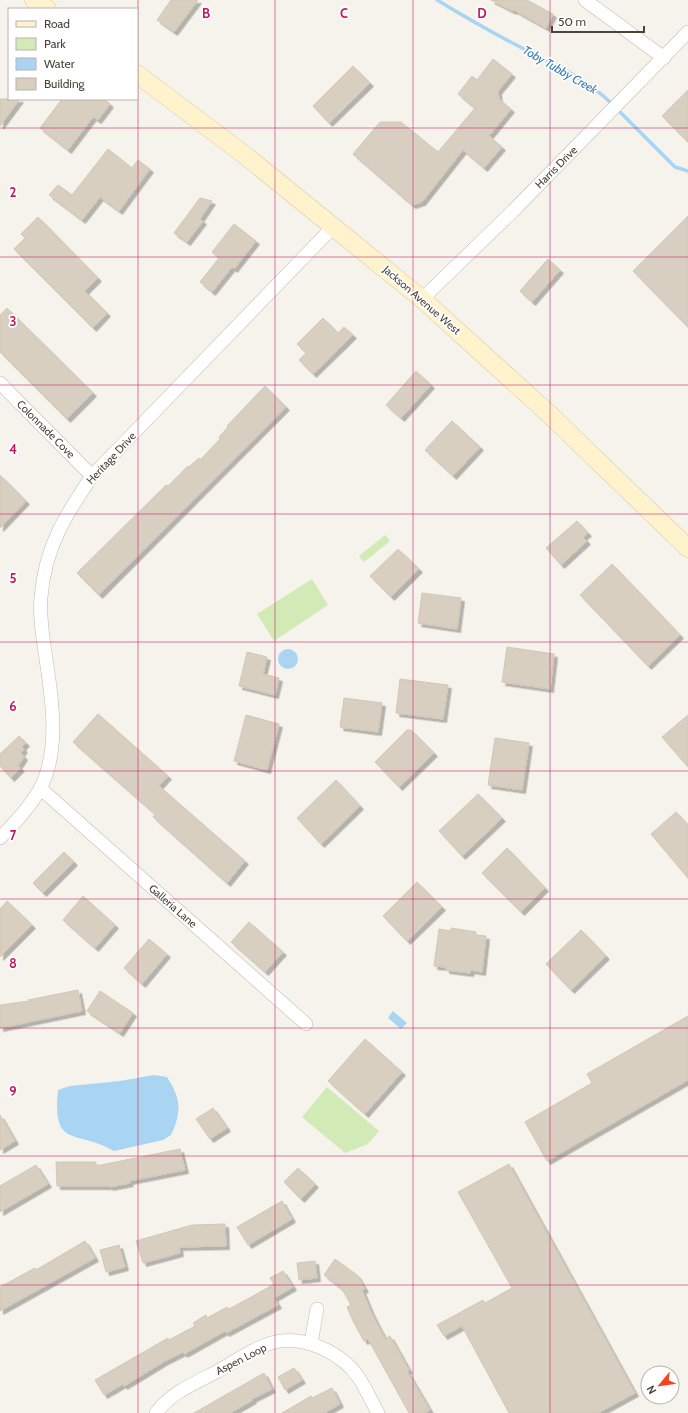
<svg xmlns="http://www.w3.org/2000/svg" width="688" height="1413" viewBox="0 0 688 1413" font-family="Cabin,sans-serif">
<style>
.green{fill:#d2eab5}
.water{fill:#a9d4f2}
.lines{fill:none;stroke-linecap:round;stroke-linejoin:round}
.stream{stroke:#a9d4f2;stroke-width:3.5}
.building{fill:#d8cfc1;stroke:#d3c7b4;filter:url(#shadow)}
.minor-casing{stroke:#c2bbae;stroke-width:14}
.secondary-casing{stroke:#d6c79b;stroke-width:19}
.minor{stroke:#fff;stroke-width:13}
.secondary{stroke:#fff3cd;stroke-width:18}
.grid{fill:none;stroke:#c2185b;stroke-width:1;stroke-opacity:0.55}
.labels{text-anchor:middle;stroke-width:3.5;stroke-linejoin:round;paint-order:stroke}
.street-label{font-size:11px;fill:#4b4439;stroke:#fff}
.water-label{font-size:12px;font-style:italic;fill:#2e7ab2;stroke:#fff}
.grid-label{font-size:13px;text-anchor:middle;font-weight:bold;fill:#c2185b;stroke:#fff;stroke-width:3.5;stroke-linejoin:round;paint-order:stroke}
</style>
<defs>
<filter id="shadow"><feDropShadow dx="3.5" dy="3.5" stdDeviation="0" flood-color="#0004"/></filter>
</defs>
<rect width="100%" height="100%" fill="#f6f3ec"/>
<path class="green" d="M 385,535 L 390,541 L 364,562 L 359,556 Z
M 312,579 L 328,605 L 274,641 L 257,614 Z
M 327,1087 L 379,1131 L 368,1144 L 345,1153 L 302,1117 Z"/>
<path class="water" d="M278 659a10 10 0 1 1 20 0a10 10 0 1 1-20 0Z
M 393,1011 L 407,1023 L 401,1029 L 388,1018 Z
M 154,1075 L 167,1077 C 181,1099 182,1111 171,1135 L 163,1140 L 114,1151 C 76,1129 52,1150 58,1090 L 70,1086 L 120,1081 Z"/>
<g class="lines">
<path class="stream" d="M 437,0 C 465,17 493,33 522,48 C 554,64 587,79 612,104
M 617,109 L 675,167 L 688,171"/>
</g>
<path class="building" d="M 171,0 L 198,0 L 174,32 L 157,20 Z
M 491,0 L 527,0 L 553,14 L 546,28 L 514,10 L 513,11 Z
M 493,59 L 512,74 L 498,91 L 499,99 L 511,109 L 489,136 L 502,147 L 484,168 L 463,150 L 422,202 L 412,205 L 353,154 L 380,122 L 401,122 L 438,152 L 475,108 L 458,94 L 472,76 L 477,80 Z
M 353,66 L 370,83 L 329,123 L 313,106 Z
M 688,90 L 688,142 L 662,116 Z
M 0,99 L 20,99 L 0,126 Z
M 62,99 L 104,99 L 110,104 L 98,120 L 93,117 L 68,150 L 40,128 Z
M 108,149 L 132,168 L 138,160 L 150,169 L 119,211 L 100,197 L 82,220 L 49,195 L 58,185 L 72,195 Z
M 200,198 L 212,201 L 200,219 L 203,221 L 187,242 L 174,233 Z
M 688,216 L 688,327 L 633,271 Z
M 38,217 L 98,278 L 85,291 L 107,313 L 93,328 L 14,249 L 25,238 L 21,234 Z
M 234,224 L 256,241 L 234,269 L 232,267 L 212,292 L 200,282 L 219,258 L 212,252 Z
M 548,259 L 560,270 L 532,302 L 520,291 Z
M 7,308 L 93,393 L 67,419 L 0,352 L 0,315 Z
M 323,318 L 338,333 L 344,327 L 353,335 L 313,374 L 299,360 L 306,353 L 297,344 Z
M 416,371 L 431,385 L 401,418 L 386,405 Z
M 265,386 L 286,407 L 99,595 L 77,573 L 166,485 L 168,486 L 188,466 L 189,467 L 199,458 L 200,460 L 220,439 L 219,437 L 228,427 L 227,426 Z
M 452,421 L 480,447 L 453,476 L 425,450 Z
M 0,475 L 26,501 L 0,528 Z
M 577,521 L 588,533 L 583,537 L 587,541 L 561,565 L 546,548 Z
M 398,549 L 419,569 L 391,597 L 370,576 Z
M 612,564 L 680,635 L 648,666 L 580,595 Z
M 422,593 L 461,598 L 457,629 L 418,623 Z
M 507,647 L 554,654 L 550,689 L 502,682 Z
M 247,652 L 267,657 L 263,674 L 279,678 L 275,695 L 239,686 Z
M 400,679 L 448,685 L 443,719 L 396,713 Z
M 344,698 L 382,703 L 378,732 L 340,727 Z
M 98,714 L 168,776 L 159,786 L 245,861 L 227,883 L 153,817 L 155,814 L 73,742 Z
M 246,715 L 279,724 L 267,770 L 234,761 Z
M 688,715 L 688,767 L 662,737 Z
M 407,730 L 411,730 L 434,753 L 399,787 L 375,762 Z
M 19,736 L 26,743 L 22,747 L 24,749 L 21,753 L 24,757 L 18,766 L 21,768 L 11,778 L 0,766 L 0,754 Z
M 495,738 L 529,743 L 522,790 L 488,785 Z
M 336,780 L 360,806 L 321,844 L 297,818 Z
M 478,794 L 502,818 L 462,856 L 439,831 Z
M 676,812 L 688,825 L 688,878 L 651,834 Z
M 507,848 L 545,888 L 521,912 L 482,873 Z
M 64,852 L 74,862 L 43,893 L 33,883 Z
M 417,882 L 442,907 L 407,941 L 383,916 Z
M 83,896 L 115,925 L 95,948 L 63,920 Z
M 7,901 L 32,925 L 0,957 L 0,909 Z
M 249,922 L 283,952 L 265,972 L 231,942 Z
M 451,928 L 476,932 L 475,935 L 486,936 L 482,972 L 471,970 L 470,973 L 446,970 L 446,967 L 434,966 L 439,929 L 451,931 Z
M 581,930 L 606,956 L 571,990 L 546,964 Z
M 149,939 L 167,954 L 142,984 L 124,968 Z
M 78,990 L 82,1011 L 0,1028 L 0,1005 L 29,1001 L 28,1000 Z
M 100,991 L 133,1013 L 120,1033 L 87,1011 Z
M 688,1016 L 688,1080 L 547,1161 L 525,1122 L 592,1083 L 587,1074 Z
M 365,1039 L 402,1072 L 365,1114 L 328,1081 Z
M 213,1108 L 227,1128 L 210,1139 L 196,1119 Z
M 0,1115 L 15,1141 L 0,1150 Z
M 180,1149 L 185,1170 L 129,1181 L 130,1183 L 110,1187 L 109,1186 L 57,1186 L 56,1162 L 96,1162 L 96,1166 Z
M 509,1164 L 635,1393 L 598,1413 L 509,1413 L 462,1326 L 444,1336 L 437,1325 L 483,1300 L 485,1303 L 512,1288 L 458,1192 Z
M 36,1165 L 48,1184 L 0,1212 L 0,1186 Z
M 298,1168 L 315,1184 L 301,1199 L 284,1182 Z
M 282,1201 L 292,1219 L 248,1245 L 237,1227 Z
M 225,1224 L 226,1246 L 179,1247 L 180,1253 L 143,1263 L 136,1241 L 192,1225 Z
M 85,1241 L 95,1258 L 0,1311 L 0,1287 L 35,1268 L 36,1270 Z
M 119,1245 L 125,1267 L 106,1272 L 100,1250 Z
M 335,1259 L 357,1275 L 365,1289 L 362,1290 L 371,1312 L 385,1339 L 390,1336 L 409,1370 L 407,1371 L 430,1410 L 424,1413 L 409,1413 L 368,1339 L 364,1341 L 353,1321 L 347,1307 L 351,1305 L 342,1289 L 324,1275 Z
M 315,1261 L 317,1278 L 299,1280 L 297,1263 Z
M 283,1271 L 293,1287 L 274,1298 L 278,1305 L 226,1333 L 225,1331 L 184,1354 L 183,1352 L 165,1361 L 124,1386 L 123,1384 L 104,1395 L 95,1380 L 168,1338 L 169,1340 L 195,1326 L 193,1323 L 206,1315 L 207,1318 L 227,1307 L 229,1309 L 255,1295 L 274,1284 L 270,1278 Z
M 294,1368 L 302,1380 L 285,1390 L 278,1377 Z
M 264,1373 L 272,1389 L 252,1399 L 253,1400 L 230,1413 L 194,1413 Z
M 332,1388 L 340,1404 L 324,1413 L 282,1413 L 311,1396 L 312,1398 Z"/>
<g class="lines">
<g class="minor-casing">
<path id="minor" d="M 585,0 L 664,58
M 422,299 L 513,211 L 688,32
M 0,383 L 92,476
M 40,788 L 306,1024
M 0,838 C 15,823 30,807 40,789 C 59,753 53,705 47,666 C 44,643 39,620 41,597 C 45,547 65,516 92,476 L 334,226
M 311,1343 L 317,1309
M 156,1413 C 170,1393 197,1382 218,1371 C 236,1361 255,1347 275,1342 C 305,1335 342,1353 359,1378 C 366,1389 372,1402 378,1413"/>
</g>
<g class="secondary-casing">
<path id="secondary" d="M 34,0 L 47,9
M 137,74 L 246,156 L 422,299 L 548,413 L 688,548"/>
</g>
<use href="#minor" class="minor"/>
<use href="#secondary" class="secondary"/>
</g>
<path class="grid" d="M 138,0 L 138,1413M 275,0 L 275,1413M 413,0 L 413,1413M 550,0 L 550,1413M 0,128 L 688,128M 0,257 L 688,257M 0,385 L 688,385M 0,514 L 688,514M 0,642 L 688,642M 0,771 L 688,771M 0,899 L 688,899M 0,1028 L 688,1028M 0,1156 L 688,1156M 0,1285 L 688,1285"/>
<g class="labels">
<g class="street-label">
<text transform="translate(556 167) rotate(-45)" y="4">Harris Drive</text>
<text transform="translate(422 300) rotate(41)" y="4">Jackson Avenue West</text>
<text transform="translate(46 429) rotate(45)" y="4">Colonnade Cove</text>
<text transform="translate(111 458) rotate(-47)" y="4">Heritage Drive</text>
<text transform="translate(173 906) rotate(41)" y="4">Galleria Lane</text>
<text transform="translate(241 1359) rotate(-27)" y="4">Aspen Loop</text>
</g>
<g class="water-label">
<text transform="translate(560 70) rotate(30)" y="4">Toby Tubby Creek</text>
</g>
</g>
<g class="grid-label">
<text x="206" y="18">B</text>
<text x="344" y="18">C</text>
<text x="482" y="18">D</text>
<text x="13" y="197">2</text>
<text x="13" y="326">3</text>
<text x="13" y="454">4</text>
<text x="13" y="583">5</text>
<text x="13" y="711">6</text>
<text x="13" y="840">7</text>
<text x="13" y="968">8</text>
<text x="13" y="1096">9</text>
</g>
<rect x="8" y="8" width="130" height="92" fill="#ffffff" stroke="#b7b4b0"/>
<rect x="16" y="21" width="20" height="6" fill="#fff3cd" stroke="#b7b4b0"/>
<text x="44" y="28" font-size="12" fill="#4b4439">Road</text>
<rect x="16" y="38" width="20" height="12" fill="#d2eab5" stroke="#b7b4b0"/>
<text x="44" y="48" font-size="12" fill="#4b4439">Park</text>
<rect x="16" y="58" width="20" height="12" fill="#a9d4f2" stroke="#b7b4b0"/>
<text x="44" y="68" font-size="12" fill="#4b4439">Water</text>
<rect x="16" y="78" width="20" height="12" fill="#d8cfc1" stroke="#b7b4b0"/>
<text x="44" y="88" font-size="12" fill="#4b4439">Building</text>
<g transform="translate(660 1385) rotate(241)"><circle r="19" fill="#ffffff" stroke="#b7b4b0"/>
<path d="M0-3L7 15L0 10L-7 15Z" fill="#fc3f1d"/>
<text y="-6" font-size="11" font-weight="bold" text-anchor="middle" fill="#4b4439">N</text>
</g>
<path d="M552 26v6h92v-6" fill="none" stroke="#4b4439" stroke-width="2"/>
<text x="558" y="26" font-size="12" fill="#4b4439" stroke="#ffffff" stroke-width="3" paint-order="stroke">50 m</text>
</svg>
